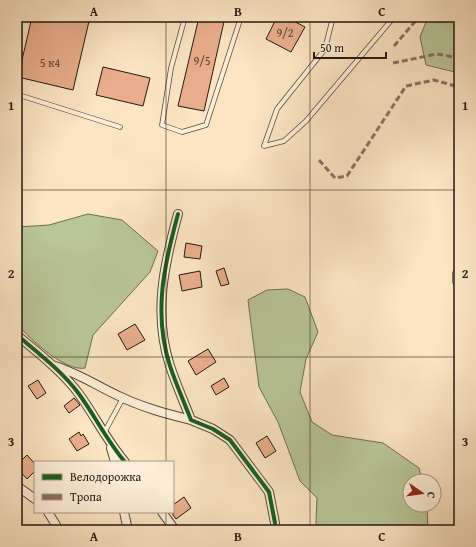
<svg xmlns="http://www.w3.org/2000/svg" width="476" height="547" viewBox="0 0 476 547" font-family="'Gentium Book Plus',serif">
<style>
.green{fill:#b9c698;stroke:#6e6f56}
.building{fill:#ebae8c;stroke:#241813}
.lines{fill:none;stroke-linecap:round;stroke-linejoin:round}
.lane-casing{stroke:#5a4b3f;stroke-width:5.5}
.street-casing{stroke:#5a4b3f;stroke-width:10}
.lane{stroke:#fceed8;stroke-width:4}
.street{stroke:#fceed8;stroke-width:8}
.quiet{stroke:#8d6e63;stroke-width:3;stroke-dasharray:6 3;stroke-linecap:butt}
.cycleway-casing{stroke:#fceed8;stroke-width:6}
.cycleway{stroke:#1b5e20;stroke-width:4}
.grid{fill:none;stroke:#241813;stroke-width:1;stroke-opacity:0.55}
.labels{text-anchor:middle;stroke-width:3.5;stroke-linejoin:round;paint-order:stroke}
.number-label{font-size:12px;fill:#563e31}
.neatline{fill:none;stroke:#241813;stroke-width:1.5}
.grid-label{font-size:13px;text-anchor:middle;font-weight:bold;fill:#241813}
</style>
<rect width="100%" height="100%" fill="#fbe5c3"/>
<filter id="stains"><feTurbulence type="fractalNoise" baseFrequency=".005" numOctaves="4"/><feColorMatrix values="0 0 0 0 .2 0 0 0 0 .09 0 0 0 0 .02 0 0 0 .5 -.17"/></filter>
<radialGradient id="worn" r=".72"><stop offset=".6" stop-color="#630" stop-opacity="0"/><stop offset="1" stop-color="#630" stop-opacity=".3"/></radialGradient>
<path class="green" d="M 428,17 L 459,17 L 459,73 L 426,65 L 420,37 Z
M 88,214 L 122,220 L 158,251 L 150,272 L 93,335 L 85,368 C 65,372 30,339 17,324 L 17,227 L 49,225 Z
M 288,289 L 305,297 L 318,332 L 306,359 L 300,392 L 312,422 L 332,435 L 383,443 L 419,468 L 422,481 L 410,481 L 410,505 L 427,505 L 428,530 L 318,530 L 316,523 L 317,498 L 300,481 L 278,422 L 259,387 L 248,300 L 267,290 Z"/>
<path class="building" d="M 32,17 L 90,17 L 73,90 L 18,77 Z
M 199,17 L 225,17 L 204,111 L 178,106 Z
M 277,17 L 286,17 L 305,27 L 291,52 L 266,39 Z
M 103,67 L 150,78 L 143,106 L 96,95 Z
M 186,243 L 202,246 L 200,259 L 184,257 Z
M 224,268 L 229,284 L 221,286 L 216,271 Z
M 200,271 L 202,287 L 182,291 L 179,275 Z
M 135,324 L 145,340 L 127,350 L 118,334 Z
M 208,349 L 216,362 L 196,375 L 188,361 Z
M 224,378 L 229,387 L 216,395 L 211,386 Z
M 38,380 L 46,393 L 37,399 L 28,386 Z
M 74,398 L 80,405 L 69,413 L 64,406 Z
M 79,432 L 81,436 L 83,434 L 89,444 L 77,451 L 69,439 Z
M 267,436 L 276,451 L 265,458 L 256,443 Z
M 27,455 L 35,464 L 35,471 L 27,479 L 17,468 L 17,456 L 21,461 Z
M 184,497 L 191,508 L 176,519 L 173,515 L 173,505 Z"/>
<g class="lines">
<g class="lane-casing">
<path id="lane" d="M 185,17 L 171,68 L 162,125 L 182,132 L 206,125 L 241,17
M 333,17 L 325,49 L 277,109 L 264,146 L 284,141 L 306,121 L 394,17
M 17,91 L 19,95 L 120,127
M 459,265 L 455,273 L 455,282 L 459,287
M 104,433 L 123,398
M 275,523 L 280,530"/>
</g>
<g class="street-casing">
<path id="street" d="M 178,214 C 164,265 153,314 170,366 C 176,384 184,402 191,420 L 213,429 L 230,440 L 269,492 L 275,523
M 17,335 C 38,353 62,371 79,394 C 95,416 107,441 125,462
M 55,366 C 78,373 99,387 121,397 C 144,408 168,414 191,420
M 111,448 L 115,462
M 17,486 L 35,499
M 48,512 L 59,530
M 124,512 L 128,530
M 162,512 L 175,530"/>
</g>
<use href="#lane" class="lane"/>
<use href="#street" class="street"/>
<path class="quiet" d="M 394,46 L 419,17
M 393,63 L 437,54 L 459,58
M 319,160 L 335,178 L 347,176 L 406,86 L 434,80 L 459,87"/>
<g class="cycleway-casing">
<path id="cycleway" d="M 178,214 C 164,265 153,314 170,366 C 176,384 184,402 191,420 L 213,429 L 230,440 L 269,492 L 275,523
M 17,335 C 38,353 62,371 79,394 C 95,416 107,441 125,462"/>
</g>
<use href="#cycleway" class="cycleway"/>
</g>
<path class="grid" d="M 166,17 L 166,462M 310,17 L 310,530M 17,190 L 459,190M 17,357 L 459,357M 166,512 L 166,530"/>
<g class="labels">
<g class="number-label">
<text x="285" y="37">9/2</text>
<text x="202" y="65">9/5</text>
<text x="50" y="67">5 к4</text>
</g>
</g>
<rect width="476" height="547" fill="none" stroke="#fbe5c3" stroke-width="44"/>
<rect x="34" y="461" width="140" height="52" fill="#fceed8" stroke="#a69889"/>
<rect x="42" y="474" width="20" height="6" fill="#1b5e20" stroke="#a69889"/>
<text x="70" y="481" font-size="12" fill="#241813">Велодорожка</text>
<rect x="42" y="494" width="20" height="6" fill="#8d6e63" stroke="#a69889"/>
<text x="70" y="501" font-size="12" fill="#241813">Тропа</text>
<g transform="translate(422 493) rotate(103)"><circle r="19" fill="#fceed8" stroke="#a69889"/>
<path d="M0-3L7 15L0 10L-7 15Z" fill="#8f2418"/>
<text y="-6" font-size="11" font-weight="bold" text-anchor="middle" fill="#241813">С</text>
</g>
<path d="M314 52v6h72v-6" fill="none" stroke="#241813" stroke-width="2"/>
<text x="320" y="52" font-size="12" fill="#241813" stroke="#fceed8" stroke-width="3" paint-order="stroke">50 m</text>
<rect x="22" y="22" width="432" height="503" class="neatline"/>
<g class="grid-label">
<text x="94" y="16">A</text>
<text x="238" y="16">B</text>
<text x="382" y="16">C</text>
<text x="11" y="110">1</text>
<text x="465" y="110">1</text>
<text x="11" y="278">2</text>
<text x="465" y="278">2</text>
<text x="11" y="446">3</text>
<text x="465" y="446">3</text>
<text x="94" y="541">A</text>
<text x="238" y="541">B</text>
<text x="382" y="541">C</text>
</g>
<rect width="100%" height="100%" filter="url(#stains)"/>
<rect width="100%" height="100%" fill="url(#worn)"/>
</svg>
